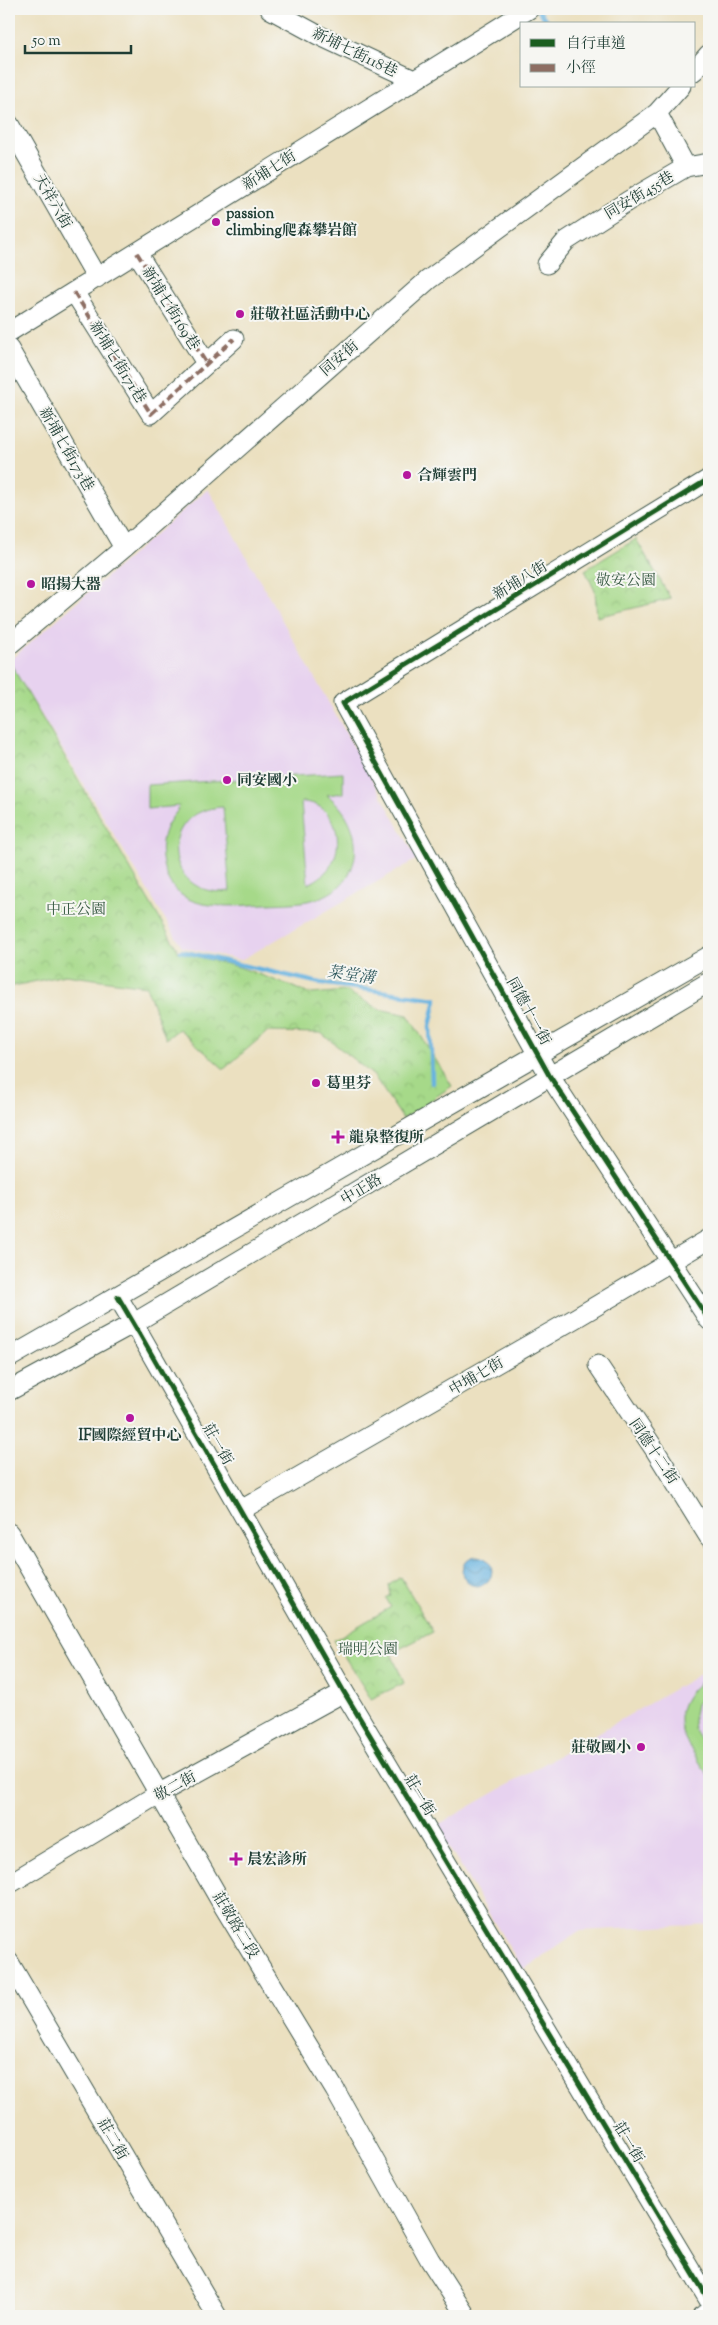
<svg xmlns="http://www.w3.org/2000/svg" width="718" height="2325" viewBox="0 0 718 2325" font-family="'Sorts Mill Goudy','Noto Serif TC',serif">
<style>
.built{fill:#e7d2ef}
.park{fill:url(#park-crowns);stroke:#628b5e}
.pitch{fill:#a6d989;stroke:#628b5e;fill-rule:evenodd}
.water{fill:url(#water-waves);stroke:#43788a}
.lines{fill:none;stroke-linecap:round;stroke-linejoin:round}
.stream{stroke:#67b3e0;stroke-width:4.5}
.minor-casing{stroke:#3e5549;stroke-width:21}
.minor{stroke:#fff;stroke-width:19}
.quiet{stroke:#8d6e63;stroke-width:4;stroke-dasharray:8 4;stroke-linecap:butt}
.cycleway-casing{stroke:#f6f6f2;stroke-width:8}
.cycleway{stroke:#1b5e20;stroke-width:5}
.poi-dot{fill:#b5179e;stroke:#f6f6f2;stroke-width:2}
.labels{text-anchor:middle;stroke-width:4;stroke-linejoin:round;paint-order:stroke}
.street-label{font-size:15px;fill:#1f3d34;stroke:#f6f6f2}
.poi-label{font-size:15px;font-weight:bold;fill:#1f3d34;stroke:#f6f6f2;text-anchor:start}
.park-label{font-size:15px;fill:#3a5c45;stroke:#f6f6f2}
.water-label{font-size:16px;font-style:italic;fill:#315a5f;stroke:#f6f6f2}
</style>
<defs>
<pattern id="park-crowns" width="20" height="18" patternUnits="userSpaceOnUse" patternTransform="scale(1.25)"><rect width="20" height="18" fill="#a6d989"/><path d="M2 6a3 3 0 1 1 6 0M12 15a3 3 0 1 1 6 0" fill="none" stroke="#8ebb77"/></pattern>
<pattern id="water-waves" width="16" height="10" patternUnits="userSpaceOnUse" patternTransform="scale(1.25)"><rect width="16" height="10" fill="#67b3e0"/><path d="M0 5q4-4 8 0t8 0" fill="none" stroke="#5493b6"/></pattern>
</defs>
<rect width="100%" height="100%" fill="#f6f6f2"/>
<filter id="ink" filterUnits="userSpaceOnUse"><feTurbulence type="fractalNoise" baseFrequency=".02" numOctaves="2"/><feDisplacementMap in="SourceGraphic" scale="10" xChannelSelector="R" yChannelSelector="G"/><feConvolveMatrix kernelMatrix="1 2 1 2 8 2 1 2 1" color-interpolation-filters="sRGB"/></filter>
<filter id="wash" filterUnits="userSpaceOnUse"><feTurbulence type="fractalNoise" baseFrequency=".0096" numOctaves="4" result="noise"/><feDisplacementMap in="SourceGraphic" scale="20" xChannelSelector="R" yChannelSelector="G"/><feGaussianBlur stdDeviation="1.12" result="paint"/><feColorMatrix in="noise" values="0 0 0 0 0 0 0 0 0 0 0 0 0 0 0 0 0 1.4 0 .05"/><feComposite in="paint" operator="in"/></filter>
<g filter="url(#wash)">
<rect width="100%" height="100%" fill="#ebe0c0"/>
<path class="built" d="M 208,489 L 417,859 L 241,960 L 182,947 L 9,661 Z
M 709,1669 L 709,1924 L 579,1931 L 523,1970 L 436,1826 Z"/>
<path class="park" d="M 636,539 L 671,599 L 597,617 L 595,591 L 585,570 Z
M 9,661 L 179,952 L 239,967 L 312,994 L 346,991 L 379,1009 L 408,1015 L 452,1086 L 403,1119 L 374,1076 L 321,1033 L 267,1032 L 224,1069 L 179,1029 L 166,1039 L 146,986 L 65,975 L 9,987 Z
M 401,1577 L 433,1632 L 391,1653 L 404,1683 L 371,1699 L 334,1640 L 391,1607 L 386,1598 L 391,1595 L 389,1585 Z"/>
<path class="pitch" d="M 343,773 L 343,793 L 327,795 C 362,820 368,875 326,895 C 308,904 286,903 266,904 C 226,906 169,916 162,858 C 160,845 163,830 171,819 C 174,814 178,812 179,806 L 147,809 L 147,785 ZM 301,802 C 342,801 354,865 308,884 ZM 223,807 L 230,891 C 165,901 153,810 223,807 Z
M 709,1677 L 709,1690 L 696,1704 L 693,1720 L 694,1729 L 709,1753 L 709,1777 C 701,1763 689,1749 683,1734 C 673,1710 689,1687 709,1677 Z"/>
<path class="water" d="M462 1571a15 15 0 1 1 30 0a15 15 0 1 1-30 0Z"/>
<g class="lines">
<path class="stream" d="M 537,9 L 547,21 L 554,24
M 181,951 L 320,983 L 436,999 L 430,1026 L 432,1083"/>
</g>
</g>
<g filter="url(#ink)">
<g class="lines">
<g class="minor-casing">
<path id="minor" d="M 270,9 L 318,35 L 414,80
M 694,71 L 709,54
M 9,124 L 97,278
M 686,167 L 709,163
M 137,253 L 206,363
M 547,264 L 566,241 L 628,201 L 686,167 L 657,113
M 74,292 L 151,414 L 234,339
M 9,332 L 529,9
M 9,349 L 124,548
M 709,479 L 343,703 L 549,1075 L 709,1320
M 9,645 L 124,548 L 428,280 L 657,113 L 681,86
M 118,1297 L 141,1336 L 344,1692 L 709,2300
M 9,1358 L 709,956
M 598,1365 L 655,1450 L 709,1537
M 9,1391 L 134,1323 L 709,982
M 241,1510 L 574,1319 L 709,1239
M 9,1533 L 224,1907 L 335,2090 L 430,2260 L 466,2316
M 9,1884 L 160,1793 L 344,1692
M 9,1962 L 217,2316
M 702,2316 L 709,2313"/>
</g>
<use href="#minor" class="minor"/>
<path class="quiet" d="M 137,253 L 206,363
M 74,292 L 151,414 L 234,339"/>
<g class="cycleway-casing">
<path id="cycleway" d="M 709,479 L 343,703 L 549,1075 L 709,1320
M 118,1297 L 141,1336 L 344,1692 L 709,2300"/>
</g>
<use href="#cycleway" class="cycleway"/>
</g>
</g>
<g class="poi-dot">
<circle cx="216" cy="222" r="5"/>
<circle cx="240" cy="314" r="5"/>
<circle cx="407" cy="475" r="5"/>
<circle cx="31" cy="584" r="5"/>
<circle cx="227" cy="780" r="5"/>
<circle cx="316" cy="1083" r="5"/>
<path d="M335.5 1129.5h5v5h5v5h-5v5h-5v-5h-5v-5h5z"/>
<circle cx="130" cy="1418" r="5"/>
<circle cx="641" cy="1747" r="5"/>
<path d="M233.5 1851.5h5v5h5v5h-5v5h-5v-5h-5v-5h5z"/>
</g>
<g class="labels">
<g class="street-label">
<text transform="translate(355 52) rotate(26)" y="5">新埔七街118巷</text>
<text transform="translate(269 170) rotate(-32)" y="5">新埔七街</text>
<text transform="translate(639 195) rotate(-31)" y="5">同安街455巷</text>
<text transform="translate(53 201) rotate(60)" y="5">天祥六街</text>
<text transform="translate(171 308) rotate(58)" y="5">新埔七街169巷</text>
<text transform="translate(339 358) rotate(-41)" y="5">同安街</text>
<text transform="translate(118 362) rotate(58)" y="5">新埔七街171巷</text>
<text transform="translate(67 449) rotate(60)" y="5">新埔七街173巷</text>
<text transform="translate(520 580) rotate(-31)" y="5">新埔八街</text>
<text transform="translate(529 1011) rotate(61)" y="5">同德十一街</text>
<text transform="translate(361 1189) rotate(-31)" y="5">中正路</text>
<text transform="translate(476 1376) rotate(-30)" y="5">中埔七街</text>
<text transform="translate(218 1444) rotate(60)" y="5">莊一街</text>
<text transform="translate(654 1451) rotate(56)" y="5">同德十二街</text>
<text transform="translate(175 1786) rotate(-29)" y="5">敬二街</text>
<text transform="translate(420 1795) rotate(59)" y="5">莊一街</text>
<text transform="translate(236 1925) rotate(59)" y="5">莊敬路二段</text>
<text transform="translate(113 2139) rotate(60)" y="5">莊二街</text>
<text transform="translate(629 2142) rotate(59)" y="5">莊一街</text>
</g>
<g class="poi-label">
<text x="226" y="218">passion<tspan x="226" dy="17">climbing爬森攀岩館</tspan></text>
<text x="250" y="319">莊敬社區活動中心</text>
<text x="417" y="480">合輝雲門</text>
<text x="41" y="589">昭揚大器</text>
<text x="237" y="785">同安國小</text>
<text x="326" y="1088">葛里芬</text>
<text x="349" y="1142">龍泉整復所</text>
<text x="130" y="1440" text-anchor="middle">IF國際經貿中心</text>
<text x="631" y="1752" text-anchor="end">莊敬國小</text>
<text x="247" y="1864">晨宏診所</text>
</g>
<g class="park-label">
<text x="626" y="585">敬安公園</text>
<text x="76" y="914">中正公園</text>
<text x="368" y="1654">瑞明公園</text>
</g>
<g class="water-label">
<text transform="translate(351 974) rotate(8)" y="6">菜堂溝</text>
</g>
</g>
<rect width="718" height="2325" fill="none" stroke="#f6f6f2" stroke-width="30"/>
<rect x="520" y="22" width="175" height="65" fill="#f6f6f2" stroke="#a0aca6"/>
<rect x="530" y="39" width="25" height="8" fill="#1b5e20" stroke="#a0aca6"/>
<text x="566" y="48" font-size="15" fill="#1f3d34">自行車道</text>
<rect x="530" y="64" width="25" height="8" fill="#8d6e63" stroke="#a0aca6"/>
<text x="566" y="72" font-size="15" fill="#1f3d34">小徑</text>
<path d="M25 45v8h106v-8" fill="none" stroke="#1f3d34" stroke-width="2.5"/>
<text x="32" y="45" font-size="15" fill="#1f3d34" stroke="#f6f6f2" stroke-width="4" paint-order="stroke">50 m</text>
</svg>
